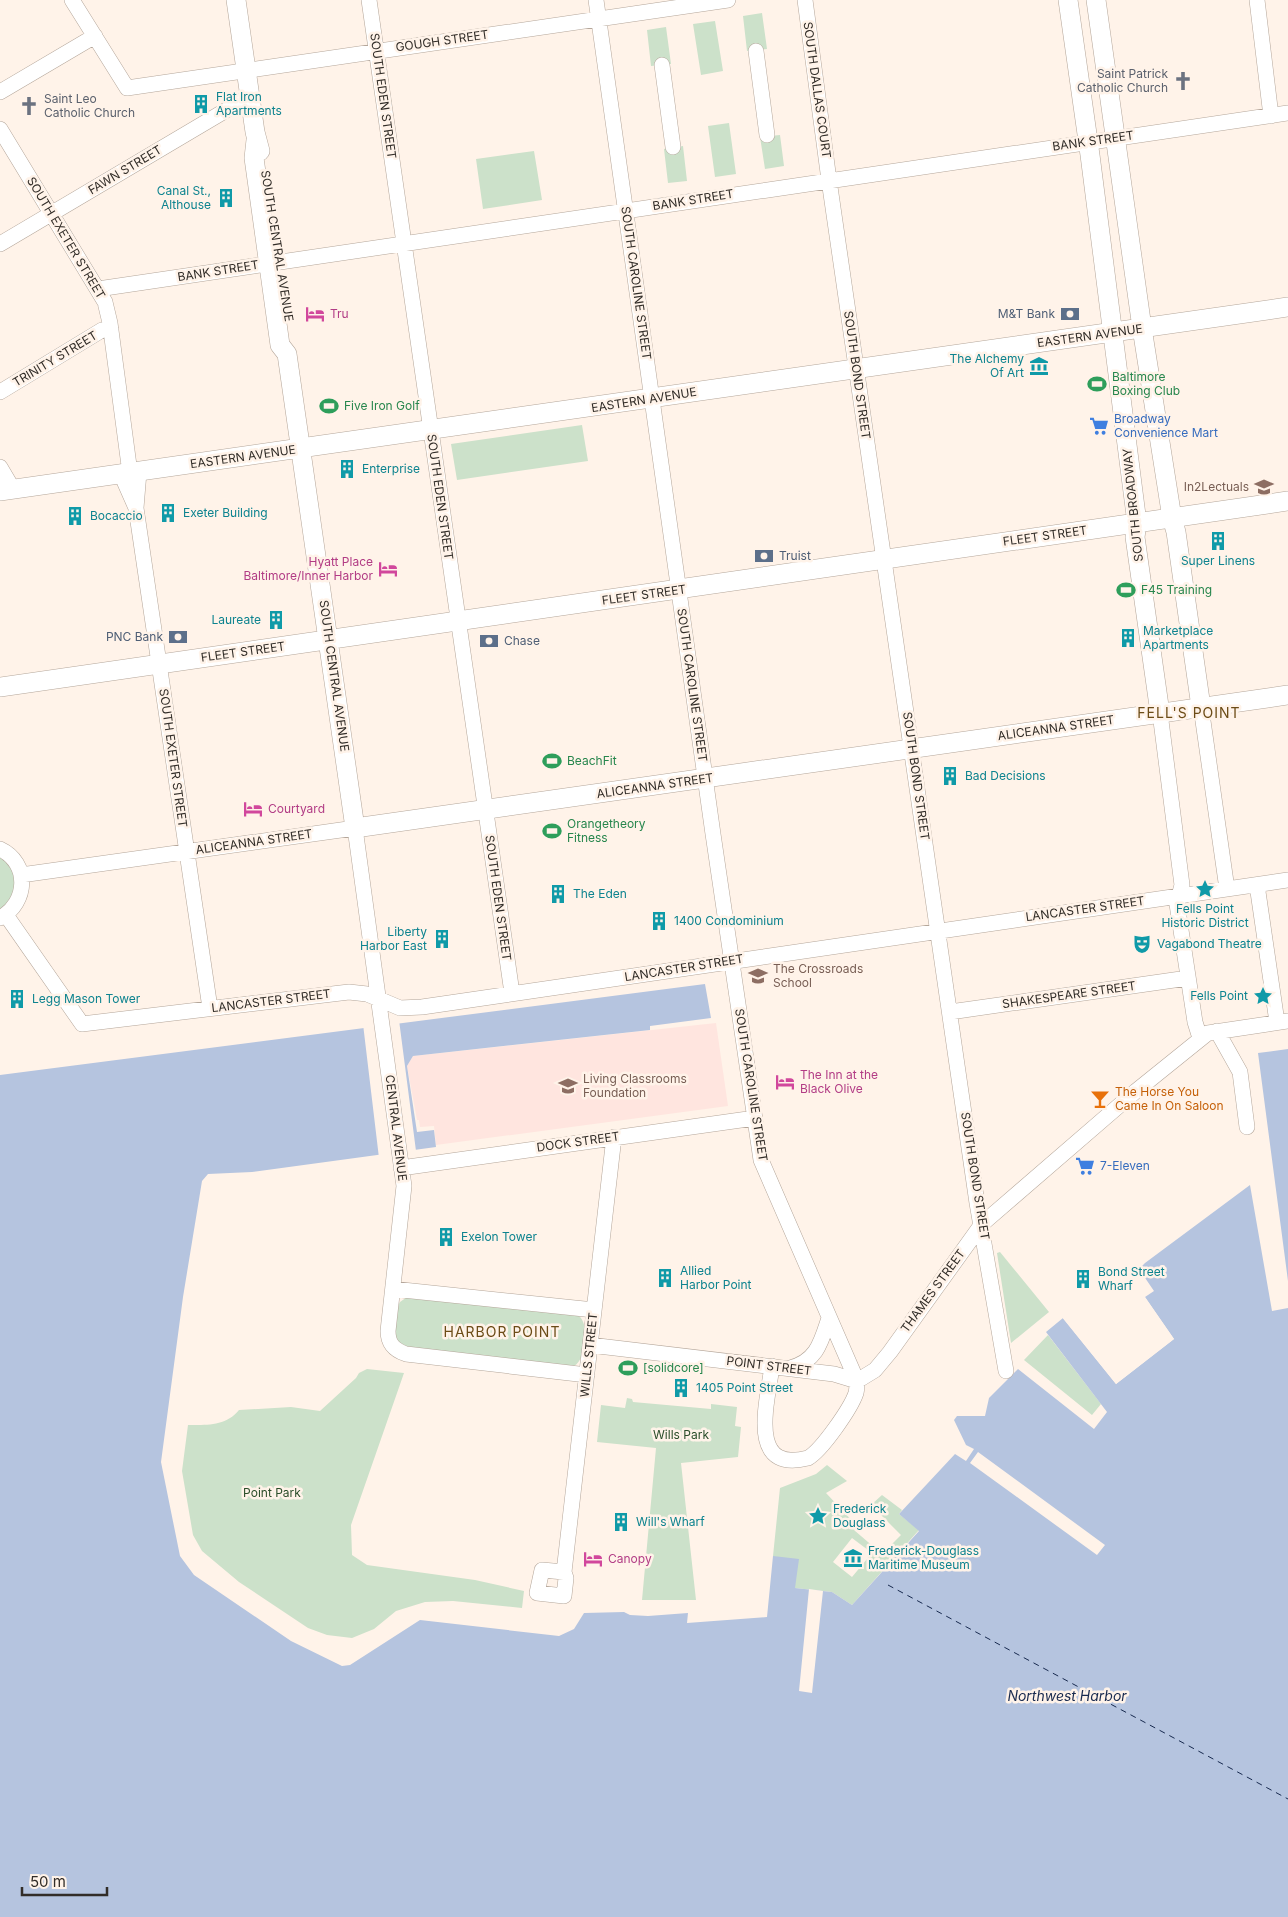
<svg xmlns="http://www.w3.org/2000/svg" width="1288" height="1917" viewBox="0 0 1288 1917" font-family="Inter,sans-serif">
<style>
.education{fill:#ffe5df}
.green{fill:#cce1ca;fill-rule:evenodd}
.water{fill:#b5c4df}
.pier{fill:#fff3e9}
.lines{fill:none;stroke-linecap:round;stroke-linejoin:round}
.ferry{stroke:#182a4f;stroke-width:1;stroke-dasharray:6 5;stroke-linecap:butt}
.minor-casing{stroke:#b4a69a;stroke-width:16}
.major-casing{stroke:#b4a69a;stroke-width:20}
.minor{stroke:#fff;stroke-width:15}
.major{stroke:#fff;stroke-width:19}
.labels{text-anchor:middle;stroke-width:5;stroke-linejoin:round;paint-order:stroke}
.street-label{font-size:12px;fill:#322d28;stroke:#fff3e9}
.worship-label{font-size:12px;fill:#5b616d;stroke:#fff3e9;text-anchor:end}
.culture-label{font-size:12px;fill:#0d838f;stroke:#fff3e9;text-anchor:start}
.hotel-label{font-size:12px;fill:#b23c85;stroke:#fff3e9;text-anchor:start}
.service-label{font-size:12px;fill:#4e5e75;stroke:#fff3e9;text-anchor:end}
.leisure-label{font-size:12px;fill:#27864d;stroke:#fff3e9;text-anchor:start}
.shop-label{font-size:12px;fill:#366cbe;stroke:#fff3e9;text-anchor:start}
.education-label{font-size:12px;fill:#785e54;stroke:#fff3e9;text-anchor:start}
.food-label{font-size:12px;fill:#c56008;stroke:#fff3e9;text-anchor:start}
.park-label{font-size:12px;fill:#2a4d29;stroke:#fff3e9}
.neighbourhood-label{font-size:14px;letter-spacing:1px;fill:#6c4c17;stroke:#fff3e9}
.water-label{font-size:14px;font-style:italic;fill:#182a4f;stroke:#fff3e9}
</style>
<rect width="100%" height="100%" fill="#fff3e9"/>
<path class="education" d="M 716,1023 L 728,1106 L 436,1145 L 434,1126 L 420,1127 L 419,1120 L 417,1120 L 407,1066 L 413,1056 Z"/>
<path class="green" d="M 762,13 L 767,49 L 747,51 L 743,16 Z
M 715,21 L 723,71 L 701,75 L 693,24 Z
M 666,27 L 671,64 L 651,66 L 647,30 Z
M 729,123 L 736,174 L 715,177 L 708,126 Z
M 780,135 L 784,166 L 765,169 L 760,137 Z
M 683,146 L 687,181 L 668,183 L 664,149 Z
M 534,151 L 542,200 L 483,209 L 476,159 Z
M 582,425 L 588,461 L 457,480 L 451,444 Z
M 0,857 C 21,870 18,896 0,910 Z
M 1000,1252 L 1049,1312 L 1011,1343 L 997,1253 Z
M 407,1297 L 579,1316 C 590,1325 586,1360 574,1366 L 401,1347 L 394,1336 L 398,1306 L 400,1302 Z
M 1048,1335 L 1101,1404 L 1092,1415 L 1024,1360 Z
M 367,1369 L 404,1373 L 351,1525 L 352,1555 L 367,1565 L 475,1580 L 524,1591 L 522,1608 L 453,1601 L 425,1602 L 396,1611 L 374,1629 L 352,1638 L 327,1635 L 308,1628 L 239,1582 L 202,1551 L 193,1535 L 182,1471 L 188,1425 C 208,1425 226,1426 239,1410 L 291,1407 L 320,1411 L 356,1378 L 359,1373 Z
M 627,1398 L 632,1399 L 633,1402 L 711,1409 L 711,1404 L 737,1407 L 735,1426 L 741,1427 L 738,1457 L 681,1463 L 696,1600 L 642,1600 L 656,1448 L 597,1442 L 601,1405 L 625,1408 Z
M 827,1465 L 847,1481 L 826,1493 L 857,1526 L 854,1530 L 882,1554 L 901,1535 L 871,1505 L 882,1495 L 902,1510 L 899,1514 L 919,1530 L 852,1605 L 832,1592 L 795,1588 L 773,1556 L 780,1488 L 816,1474 ZM 852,1538 L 872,1553 L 852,1577 L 833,1562 Z"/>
<path class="water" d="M 705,984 L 711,1018 L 650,1026 L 650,1030 L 413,1056 L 407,1066 L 417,1132 L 434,1130 L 436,1147 L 252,1172 L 208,1174 L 202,1181 L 183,1297 L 161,1462 L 180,1556 L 194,1575 L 291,1641 L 342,1666 L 350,1665 L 420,1620 L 559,1636 L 574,1629 L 584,1613 L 624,1612 L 630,1615 L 648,1616 L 688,1613 L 687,1623 L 767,1617 L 773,1556 L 799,1559 L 795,1588 L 832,1592 L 852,1605 L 919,1531 L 899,1514 L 955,1454 L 966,1461 L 974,1449 L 966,1445 L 954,1420 L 957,1416 L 985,1416 L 989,1398 L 1018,1369 L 1094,1429 L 1107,1412 L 1046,1332 L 1063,1318 L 1116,1384 L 1174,1339 L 1131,1277 L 1145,1263 L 1250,1185 L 1272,1311 L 1288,1308 L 1288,1917 L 0,1917 L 0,1075 Z
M 1288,1049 L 1288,1281 L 1258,1053 Z"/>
<path class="pier" d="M 399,1020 L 416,1151 L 379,1158 L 363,1024 Z
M 1139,1269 L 1154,1291 L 1145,1297 L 1174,1339 L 1116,1384 L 1061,1316 L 1065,1317 L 1116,1380 L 1171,1338 L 1129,1278 L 1130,1275 L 1132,1277 Z
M 978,1452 L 1105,1545 L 1097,1555 L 970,1463 Z
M 809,1589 L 823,1591 L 812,1693 L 799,1691 Z"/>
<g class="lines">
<path class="ferry" d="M 888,1585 L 1288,1799"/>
<g class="minor-casing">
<path id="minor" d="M 72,0 L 127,88 L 728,0
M 369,0 L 512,993
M 596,0 L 713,834 L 761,1160 L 857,1381 C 857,1385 857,1389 856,1393 C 851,1408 822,1450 808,1458 C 746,1474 768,1400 772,1366
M 805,0 L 829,180 L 977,1203 L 1006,1371
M 1257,0 L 1271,116
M 756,51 L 767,135
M 662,65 L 673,147
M 0,92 L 95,36
M 0,129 L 105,302 L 110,323 L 130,473
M 0,244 L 250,96
M 98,289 L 1288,113
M 0,392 L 102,330 L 111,329
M 0,467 L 13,489
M 139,472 L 136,508 L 210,1008
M 121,474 L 136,508
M 1201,707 L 1227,889
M 1160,713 L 1182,885 L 1177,904 L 1195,1022 L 1200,1038
M 0,849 C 30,863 28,903 0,918
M 21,875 L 355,828 L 404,1186 L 388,1331 C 388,1344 394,1350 406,1354 L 587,1375
M 1257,885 L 1277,1022
M 6,915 L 82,1024 L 349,992 L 367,994 L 400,1008 L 422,1007 L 1288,880
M 950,1012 L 1188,978
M 1217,1031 L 1240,1072 L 1247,1127
M 401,1168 L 755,1118
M 393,1289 L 594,1310
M 590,1345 L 834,1374 L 857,1381
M 790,1368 C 817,1361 821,1342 829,1318
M 857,1381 L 875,1370 L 890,1352 L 982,1224 L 1136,1091 L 1208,1033 L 1288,1021
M 564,1572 L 542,1570 L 537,1593 L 564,1596 L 566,1578 L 564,1572 L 614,1137"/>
</g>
<g class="major-casing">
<path id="major" d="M 236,0 L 255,132 L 260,151
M 1068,0 L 1090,155 L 1137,523 L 1135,537 L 1160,713
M 1096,0 L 1142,328 L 1172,518 L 1176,532 L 1201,707
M 256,140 L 254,158 L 280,345 L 287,354 L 355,828 L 1288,695
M 0,491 L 1288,307
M 0,687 L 1288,501"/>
</g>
<use href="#minor" class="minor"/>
<use href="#major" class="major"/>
</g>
<defs>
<g id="church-bare" transform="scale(1.5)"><path d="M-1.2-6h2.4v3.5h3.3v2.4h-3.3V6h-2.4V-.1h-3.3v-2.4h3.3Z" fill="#6b7280" stroke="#fff3e9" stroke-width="2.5" paint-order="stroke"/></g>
<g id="building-bare" transform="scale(1.5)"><path d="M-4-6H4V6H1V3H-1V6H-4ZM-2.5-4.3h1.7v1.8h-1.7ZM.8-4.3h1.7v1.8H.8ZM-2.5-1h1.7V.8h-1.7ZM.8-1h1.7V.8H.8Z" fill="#0f9aa8" stroke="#fff3e9" stroke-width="2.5" paint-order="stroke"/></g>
<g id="hotel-bare" transform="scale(1.5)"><path d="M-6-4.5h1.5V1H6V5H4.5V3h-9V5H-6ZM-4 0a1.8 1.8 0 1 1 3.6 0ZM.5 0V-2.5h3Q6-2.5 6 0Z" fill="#d1479c" stroke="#fff3e9" stroke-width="2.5" paint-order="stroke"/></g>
<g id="bank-bare" transform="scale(1.5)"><path d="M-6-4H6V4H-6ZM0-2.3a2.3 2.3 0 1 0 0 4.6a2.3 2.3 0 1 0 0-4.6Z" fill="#5c6f8a" stroke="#fff3e9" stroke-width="2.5" paint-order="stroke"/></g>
<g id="museum-bare" transform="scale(1.5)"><path d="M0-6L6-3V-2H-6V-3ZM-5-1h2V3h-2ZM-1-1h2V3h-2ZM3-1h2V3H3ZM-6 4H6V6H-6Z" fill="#0f9aa8" stroke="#fff3e9" stroke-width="2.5" paint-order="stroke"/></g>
<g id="stadium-bare" transform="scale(1.5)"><path d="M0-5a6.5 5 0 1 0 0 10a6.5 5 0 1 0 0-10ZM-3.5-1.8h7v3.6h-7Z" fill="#2e9e5b" stroke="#fff3e9" stroke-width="2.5" paint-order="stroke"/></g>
<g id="supermarket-bare" transform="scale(1.5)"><path d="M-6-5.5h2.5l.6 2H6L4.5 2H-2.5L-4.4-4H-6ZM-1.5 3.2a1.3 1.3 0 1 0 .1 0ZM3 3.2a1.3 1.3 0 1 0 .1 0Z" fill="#3f7fe0" stroke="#fff3e9" stroke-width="2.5" paint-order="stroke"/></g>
<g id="school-bare" transform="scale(1.5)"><path d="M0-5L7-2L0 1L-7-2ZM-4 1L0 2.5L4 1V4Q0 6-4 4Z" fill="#8d6e63" stroke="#fff3e9" stroke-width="2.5" paint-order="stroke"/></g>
<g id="sight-bare" transform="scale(1.5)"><path d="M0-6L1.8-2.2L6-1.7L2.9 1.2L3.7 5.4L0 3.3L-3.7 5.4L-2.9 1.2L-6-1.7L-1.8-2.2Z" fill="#0f9aa8" stroke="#fff3e9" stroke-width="2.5" paint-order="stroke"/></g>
<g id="theatre-bare" transform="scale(1.5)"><path d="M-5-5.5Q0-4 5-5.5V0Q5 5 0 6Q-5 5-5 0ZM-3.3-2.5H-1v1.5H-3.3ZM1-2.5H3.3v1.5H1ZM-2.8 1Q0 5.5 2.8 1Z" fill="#0f9aa8" stroke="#fff3e9" stroke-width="2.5" paint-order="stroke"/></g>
<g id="bar-bare" transform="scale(1.5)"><path d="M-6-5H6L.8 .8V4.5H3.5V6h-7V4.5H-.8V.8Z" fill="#e8710a" stroke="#fff3e9" stroke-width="2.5" paint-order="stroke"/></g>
</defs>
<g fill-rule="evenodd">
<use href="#church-bare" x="1183" y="81"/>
<use href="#building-bare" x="201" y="104"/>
<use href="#church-bare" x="29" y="106"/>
<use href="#building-bare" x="226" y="198"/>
<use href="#hotel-bare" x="315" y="314"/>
<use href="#bank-bare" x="1070" y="314"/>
<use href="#museum-bare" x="1039" y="366"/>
<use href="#stadium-bare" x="1097" y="384"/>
<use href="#stadium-bare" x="329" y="406"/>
<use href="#supermarket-bare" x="1099" y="426"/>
<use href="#building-bare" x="347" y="469"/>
<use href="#school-bare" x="1264" y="487"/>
<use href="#building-bare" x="168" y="513"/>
<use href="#building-bare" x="75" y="516"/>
<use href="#building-bare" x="1218" y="541"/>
<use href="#bank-bare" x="764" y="556"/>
<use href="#hotel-bare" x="388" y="569"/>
<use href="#stadium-bare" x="1126" y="590"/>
<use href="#building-bare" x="276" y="620"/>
<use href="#bank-bare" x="178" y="637"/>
<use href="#building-bare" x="1128" y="638"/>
<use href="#bank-bare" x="489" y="641"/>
<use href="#stadium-bare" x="552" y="761"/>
<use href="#building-bare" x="950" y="776"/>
<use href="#hotel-bare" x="253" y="809"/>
<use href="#stadium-bare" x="552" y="831"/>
<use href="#sight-bare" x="1205" y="889"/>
<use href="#building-bare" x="558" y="894"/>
<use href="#building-bare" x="659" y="921"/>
<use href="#building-bare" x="442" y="939"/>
<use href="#theatre-bare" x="1142" y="944"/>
<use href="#school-bare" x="758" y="976"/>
<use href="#sight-bare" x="1263" y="996"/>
<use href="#building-bare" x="17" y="999"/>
<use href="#hotel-bare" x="785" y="1082"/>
<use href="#school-bare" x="568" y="1086"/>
<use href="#bar-bare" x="1100" y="1099"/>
<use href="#supermarket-bare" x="1085" y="1166"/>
<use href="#building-bare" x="446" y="1237"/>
<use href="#building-bare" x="665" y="1278"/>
<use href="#building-bare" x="1083" y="1279"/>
<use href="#stadium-bare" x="628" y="1368"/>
<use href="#building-bare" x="681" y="1388"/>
<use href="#sight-bare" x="818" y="1516"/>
<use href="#building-bare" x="621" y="1522"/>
<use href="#museum-bare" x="853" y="1558"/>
<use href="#hotel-bare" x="593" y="1559"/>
</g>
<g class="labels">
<g class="street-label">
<text transform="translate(442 41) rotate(-8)" y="4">GOUGH STREET</text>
<text transform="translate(817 90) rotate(82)" y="4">SOUTH DALLAS COURT</text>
<text transform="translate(383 96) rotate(82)" y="4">SOUTH EDEN STREET</text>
<text transform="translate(1093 141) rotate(-8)" y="4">BANK STREET</text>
<text transform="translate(125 170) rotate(-31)" y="4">FAWN STREET</text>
<text transform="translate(693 200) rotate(-9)" y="4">BANK STREET</text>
<text transform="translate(66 238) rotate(59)" y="4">SOUTH EXETER STREET</text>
<text transform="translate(277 246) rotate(81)" y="4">SOUTH CENTRAL AVENUE</text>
<text transform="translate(218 271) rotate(-9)" y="4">BANK STREET</text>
<text transform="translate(636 283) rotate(82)" y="4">SOUTH CAROLINE STREET</text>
<text transform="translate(1090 336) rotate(-8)" y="4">EASTERN AVENUE</text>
<text transform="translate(55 359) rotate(-31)" y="4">TRINITY STREET</text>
<text transform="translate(857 375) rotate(82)" y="4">SOUTH BOND STREET</text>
<text transform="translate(644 400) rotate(-9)" y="4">EASTERN AVENUE</text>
<text transform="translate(243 457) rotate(-8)" y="4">EASTERN AVENUE</text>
<text transform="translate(440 497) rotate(82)" y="4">SOUTH EDEN STREET</text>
<text transform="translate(1133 505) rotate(-96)" y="4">SOUTH BROADWAY</text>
<text transform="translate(1045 536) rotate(-8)" y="4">FLEET STREET</text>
<text transform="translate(644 595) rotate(-8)" y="4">FLEET STREET</text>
<text transform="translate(243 652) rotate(-8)" y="4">FLEET STREET</text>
<text transform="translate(334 676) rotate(82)" y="4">SOUTH CENTRAL AVENUE</text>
<text transform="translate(692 685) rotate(82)" y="4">SOUTH CAROLINE STREET</text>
<text transform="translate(1056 728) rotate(-8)" y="4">ALICEANNA STREET</text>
<text transform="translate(173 758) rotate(82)" y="4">SOUTH EXETER STREET</text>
<text transform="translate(916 776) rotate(82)" y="4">SOUTH BOND STREET</text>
<text transform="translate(655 786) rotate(-8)" y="4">ALICEANNA STREET</text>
<text transform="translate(254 842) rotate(-8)" y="4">ALICEANNA STREET</text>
<text transform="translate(498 898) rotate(82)" y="4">SOUTH EDEN STREET</text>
<text transform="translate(1085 909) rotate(-8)" y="4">LANCASTER STREET</text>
<text transform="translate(684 968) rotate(-9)" y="4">LANCASTER STREET</text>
<text transform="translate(1069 995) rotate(-8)" y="4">SHAKESPEARE STREET</text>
<text transform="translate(271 1001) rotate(-7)" y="4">LANCASTER STREET</text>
<text transform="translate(751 1085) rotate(81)" y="4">SOUTH CAROLINE STREET</text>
<text transform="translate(396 1128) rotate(83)" y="4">CENTRAL AVENUE</text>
<text transform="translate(578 1142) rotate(-8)" y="4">DOCK STREET</text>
<text transform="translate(975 1176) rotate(81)" y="4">SOUTH BOND STREET</text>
<text transform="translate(933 1291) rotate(-54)" y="4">THAMES STREET</text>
<text transform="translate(589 1355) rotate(-84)" y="4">WILLS STREET</text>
<text transform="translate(769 1366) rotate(7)" y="4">POINT STREET</text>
</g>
<g class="worship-label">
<text x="1168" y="78">Saint Patrick<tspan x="1168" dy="14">Catholic Church</tspan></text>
<text x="44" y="103" text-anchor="start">Saint Leo<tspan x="44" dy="14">Catholic Church</tspan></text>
</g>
<g class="culture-label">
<text x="216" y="101">Flat Iron<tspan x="216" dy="14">Apartments</tspan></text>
<text x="211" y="195" text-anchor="end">Canal St.,<tspan x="211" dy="14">Althouse</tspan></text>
<text x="1024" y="363" text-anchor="end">The Alchemy<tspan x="1024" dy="14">Of Art</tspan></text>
<text x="362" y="473">Enterprise</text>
<text x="183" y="517">Exeter Building</text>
<text x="90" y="520">Bocaccio</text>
<text x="1218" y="565" text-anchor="middle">Super Linens</text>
<text x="261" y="624" text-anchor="end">Laureate</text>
<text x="1143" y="635">Marketplace<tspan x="1143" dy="14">Apartments</tspan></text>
<text x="965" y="780">Bad Decisions</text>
<text x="573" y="898">The Eden</text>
<text x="1205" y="913" text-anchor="middle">Fells Point<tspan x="1205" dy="14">Historic District</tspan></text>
<text x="674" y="925">1400 Condominium</text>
<text x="427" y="936" text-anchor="end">Liberty<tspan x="427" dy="14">Harbor East</tspan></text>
<text x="1157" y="948">Vagabond Theatre</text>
<text x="1248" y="1000" text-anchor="end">Fells Point</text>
<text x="32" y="1003">Legg Mason Tower</text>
<text x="461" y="1241">Exelon Tower</text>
<text x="680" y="1275">Allied<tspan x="680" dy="14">Harbor Point</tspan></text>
<text x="1098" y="1276">Bond Street<tspan x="1098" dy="14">Wharf</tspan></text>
<text x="696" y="1392">1405 Point Street</text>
<text x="833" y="1513">Frederick<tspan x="833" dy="14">Douglass</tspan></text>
<text x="636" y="1526">Will's Wharf</text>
<text x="868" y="1555">Frederick-Douglass<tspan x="868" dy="14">Maritime Museum</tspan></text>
</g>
<g class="hotel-label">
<text x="330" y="318">Tru</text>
<text x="373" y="566" text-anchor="end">Hyatt Place<tspan x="373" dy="14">Baltimore/Inner Harbor</tspan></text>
<text x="268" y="813">Courtyard</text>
<text x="800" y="1079">The Inn at the<tspan x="800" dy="14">Black Olive</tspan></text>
<text x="608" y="1563">Canopy</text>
</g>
<g class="service-label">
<text x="1055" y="318">M&amp;T Bank</text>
<text x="779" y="560" text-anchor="start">Truist</text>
<text x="163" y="641">PNC Bank</text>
<text x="504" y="645" text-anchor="start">Chase</text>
</g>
<g class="leisure-label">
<text x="1112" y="381">Baltimore<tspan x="1112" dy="14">Boxing Club</tspan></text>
<text x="344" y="410">Five Iron Golf</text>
<text x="1141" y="594">F45 Training</text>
<text x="567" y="765">BeachFit</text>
<text x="567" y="828">Orangetheory<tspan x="567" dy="14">Fitness</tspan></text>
<text x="643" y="1372">[solidcore]</text>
</g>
<g class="shop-label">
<text x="1114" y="423">Broadway<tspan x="1114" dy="14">Convenience Mart</tspan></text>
<text x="1100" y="1170">7-Eleven</text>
</g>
<g class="education-label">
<text x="1249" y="491" text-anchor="end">In2Lectuals</text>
<text x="773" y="973">The Crossroads<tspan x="773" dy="14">School</tspan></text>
<text x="583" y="1083">Living Classrooms<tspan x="583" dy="14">Foundation</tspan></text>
</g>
<g class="food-label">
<text x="1115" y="1096">The Horse You<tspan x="1115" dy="14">Came In On Saloon</tspan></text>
</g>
<g class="park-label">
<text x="681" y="1439">Wills Park</text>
<text x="272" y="1497">Point Park</text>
</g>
<g class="neighbourhood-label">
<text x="1189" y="718">FELL'S POINT</text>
<text x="502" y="1337">HARBOR POINT</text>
</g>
<g class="water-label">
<text x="1067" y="1701">Northwest Harbor</text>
</g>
</g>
<path d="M22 1887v8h85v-8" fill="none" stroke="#322d28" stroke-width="2.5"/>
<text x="30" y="1887" font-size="15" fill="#322d28" stroke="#fff3e9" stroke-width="4" paint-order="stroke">50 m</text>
</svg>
